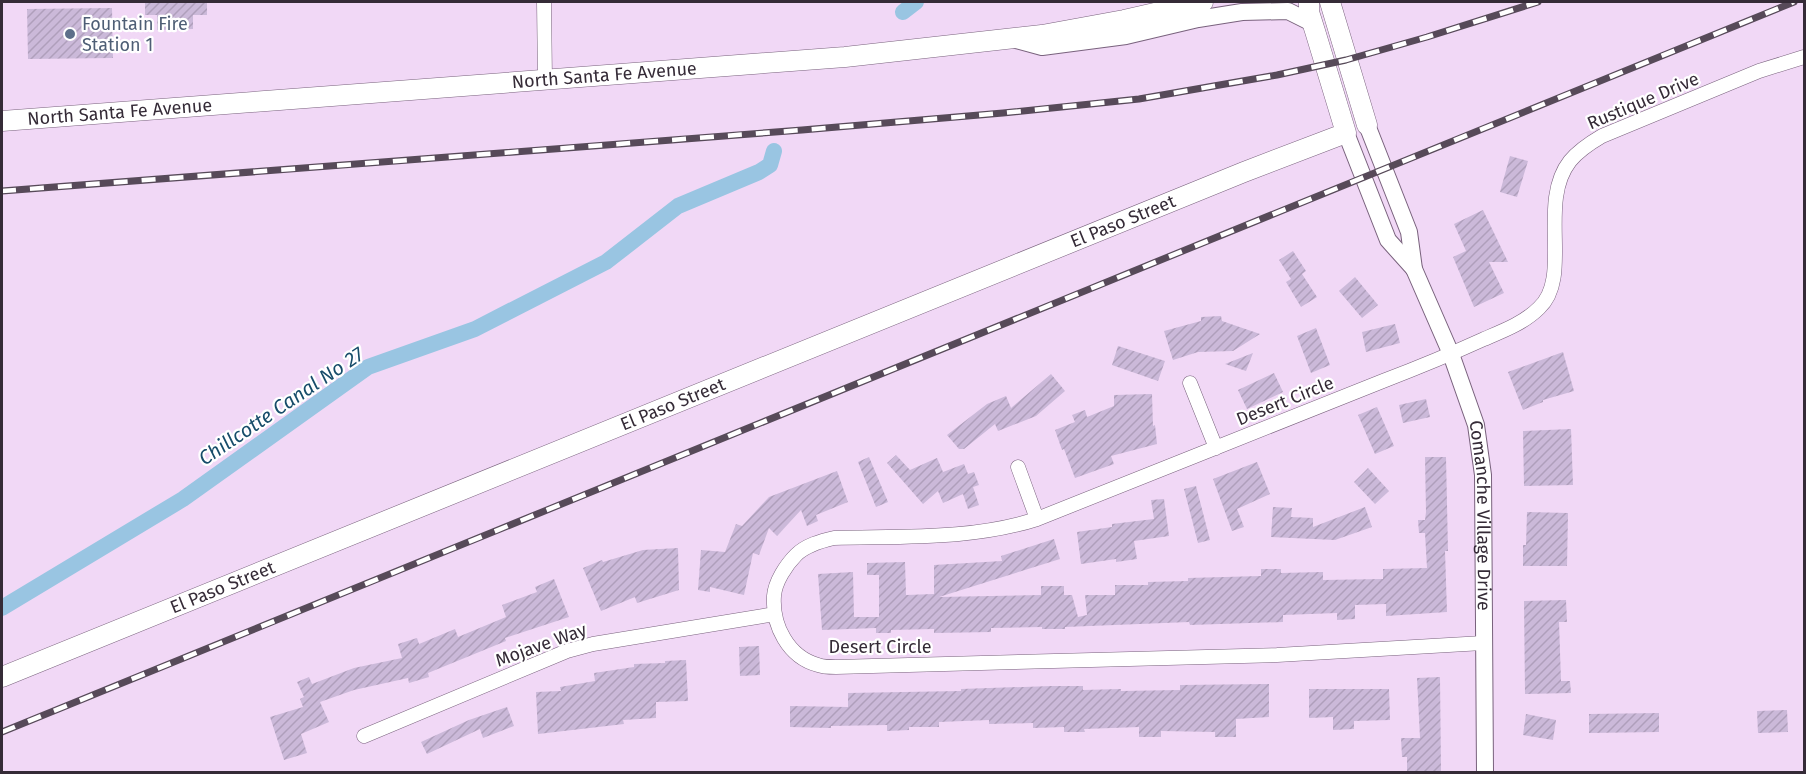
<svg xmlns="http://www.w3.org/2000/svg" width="1806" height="774" viewBox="0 0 1806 774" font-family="'Fira Sans',sans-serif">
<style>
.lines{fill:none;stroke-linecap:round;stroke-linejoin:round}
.canal{stroke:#99c5e2;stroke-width:16}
.building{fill:url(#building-hatch)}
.minor-casing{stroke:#79627d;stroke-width:15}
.tertiary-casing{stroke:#79627d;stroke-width:18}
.secondary-casing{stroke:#79627d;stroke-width:21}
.minor{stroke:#fff;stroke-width:14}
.tertiary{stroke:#fff;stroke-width:16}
.secondary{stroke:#fff;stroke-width:20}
.rail-casing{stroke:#574a59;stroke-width:7}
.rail{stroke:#fff;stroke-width:4.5;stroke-dasharray:14;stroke-linecap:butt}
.service-dot{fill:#5c6f8a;stroke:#fff;stroke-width:2}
.labels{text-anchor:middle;stroke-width:4.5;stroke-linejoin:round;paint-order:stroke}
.service-label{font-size:18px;fill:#4e5e75;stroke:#fff;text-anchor:start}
.street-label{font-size:18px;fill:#352b37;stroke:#fff}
.water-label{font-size:20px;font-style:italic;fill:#174c6a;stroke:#fff}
</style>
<defs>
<pattern id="building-hatch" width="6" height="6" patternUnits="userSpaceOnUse" patternTransform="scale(1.5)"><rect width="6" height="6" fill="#cbb9d9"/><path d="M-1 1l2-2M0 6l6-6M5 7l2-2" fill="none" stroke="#af9fbb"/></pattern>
</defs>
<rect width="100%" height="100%" fill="#f1d8f6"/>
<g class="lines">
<path class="canal" d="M 903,12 L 916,2
M 2,608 L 183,499 L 368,367 L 475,329 L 606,262 L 678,206 L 759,172 L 770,165 L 774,151"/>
</g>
<path class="building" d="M 145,2 L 207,2 L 207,15 L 193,15 L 193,29 L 157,30 L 157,15 L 145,15 Z
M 112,8 L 113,58 L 28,59 L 27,9 Z
M 1510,156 L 1528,161 L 1517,197 L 1500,192 Z
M 1483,210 L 1508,262 L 1489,262 L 1504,293 L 1474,307 L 1453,257 L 1466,251 L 1454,224 Z
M 1293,251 L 1306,271 L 1302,274 L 1317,297 L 1301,307 L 1286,282 L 1291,279 L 1279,260 Z
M 1355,277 L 1378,305 L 1362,318 L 1339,291 Z
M 1221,316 L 1222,321 L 1260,334 L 1233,351 L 1198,352 L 1173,360 L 1164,331 L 1201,321 L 1201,317 Z
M 1395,324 L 1400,343 L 1366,352 L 1362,332 Z
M 1316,328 L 1330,365 L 1311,373 L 1297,336 Z
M 1118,346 L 1165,361 L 1158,381 L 1112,365 Z
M 1563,352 L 1574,391 L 1543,400 L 1543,402 L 1523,410 L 1508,372 Z
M 1253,353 L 1246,371 L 1225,364 Z
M 1274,373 L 1283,392 L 1247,409 L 1238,390 Z
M 1051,374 L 1065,391 L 1036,416 L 998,431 L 995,424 L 964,449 L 959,449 L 947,435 L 987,404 L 1006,396 L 1011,408 Z
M 1152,394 L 1153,426 L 1155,425 L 1157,444 L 1111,456 L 1114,464 L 1075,478 L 1064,449 L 1062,450 L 1055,430 L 1075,422 L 1072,415 L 1085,410 L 1087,417 L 1114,406 L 1114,395 Z
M 1426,399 L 1430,417 L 1403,423 L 1399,405 Z
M 1377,407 L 1394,446 L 1375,454 L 1358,415 Z
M 1571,429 L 1573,485 L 1524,486 L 1523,431 Z
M 896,455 L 910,470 L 937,458 L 943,472 L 964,464 L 968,474 L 974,472 L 979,485 L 973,487 L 979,505 L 968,509 L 963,494 L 943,503 L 938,491 L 923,504 L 887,463 Z
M 869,457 L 888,502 L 876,507 L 858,462 Z
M 1425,457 L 1446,457 L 1448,551 L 1445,551 L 1447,612 L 1386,616 L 1386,604 L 1355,605 L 1355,619 L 1337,620 L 1337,613 L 1283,615 L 1283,622 L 1190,625 L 1189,622 L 1065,627 L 1065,629 L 1042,629 L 1042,627 L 991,628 L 991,632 L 934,633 L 934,629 L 891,630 L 891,633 L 876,633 L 876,628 L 822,630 L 818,574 L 853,572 L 854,617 L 879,617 L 879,575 L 867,575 L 867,563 L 905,562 L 906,595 L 934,594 L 934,565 L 1002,561 L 1001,556 L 1054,539 L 1060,559 L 939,597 L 1041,595 L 1041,586 L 1064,586 L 1064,595 L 1072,595 L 1078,617 L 1087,615 L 1085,595 L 1115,595 L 1115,585 L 1148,585 L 1148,582 L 1188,581 L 1188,578 L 1261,576 L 1261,569 L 1281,569 L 1281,573 L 1323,572 L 1323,580 L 1383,579 L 1383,569 L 1427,568 L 1425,533 L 1419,533 L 1418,520 L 1425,520 L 1426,512 Z
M 1257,462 L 1270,494 L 1237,509 L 1244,527 L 1232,531 L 1213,479 Z
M 1368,468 L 1389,491 L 1375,504 L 1354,482 Z
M 837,471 L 848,502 L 816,515 L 818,521 L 807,526 L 801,510 L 777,536 L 769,528 L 759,555 L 753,553 L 744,595 L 710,587 L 710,592 L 698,590 L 701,550 L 725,552 L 736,524 L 742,526 L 769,497 Z
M 1196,486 L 1210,540 L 1198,543 L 1184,489 Z
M 1164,499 L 1169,536 L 1134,541 L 1137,559 L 1116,562 L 1116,559 L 1081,564 L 1077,532 L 1112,527 L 1112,524 L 1154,519 L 1151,500 Z
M 1273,507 L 1292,508 L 1291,517 L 1313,518 L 1313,527 L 1365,507 L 1372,527 L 1335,540 L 1271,537 Z
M 1527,512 L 1568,513 L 1567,566 L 1523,566 L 1523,545 L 1526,545 Z
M 678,548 L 679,590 L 637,603 L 635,597 L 601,611 L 583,568 L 602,560 L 603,562 L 643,550 Z
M 554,579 L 569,617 L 505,638 L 506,641 L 428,673 L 429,677 L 409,683 L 408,678 L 354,690 L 320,702 L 329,722 L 301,734 L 307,753 L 284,760 L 270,717 L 303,707 L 300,699 L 304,697 L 297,682 L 309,677 L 312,684 L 354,668 L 402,658 L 398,644 L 417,638 L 419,644 L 455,629 L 458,637 L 506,617 L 502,605 L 537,592 L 535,587 Z
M 1566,600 L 1567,622 L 1559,622 L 1561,681 L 1570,681 L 1571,693 L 1525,694 L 1524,601 Z
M 759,646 L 760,675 L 740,676 L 739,647 Z
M 686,660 L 688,701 L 656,702 L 656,718 L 623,720 L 624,724 L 538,734 L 536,692 L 561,691 L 560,687 L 595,681 L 594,673 L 634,667 L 634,664 L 665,663 L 665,661 Z
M 1440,677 L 1441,772 L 1407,772 L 1407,757 L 1402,757 L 1401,738 L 1420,738 L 1417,678 Z
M 1269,684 L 1269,717 L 1236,719 L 1236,737 L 1215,737 L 1215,732 L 1161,731 L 1161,737 L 1139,737 L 1139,727 L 1084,729 L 1085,732 L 1064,732 L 1064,727 L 1033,728 L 1033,723 L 989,724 L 989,720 L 939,722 L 939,727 L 909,727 L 909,730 L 887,731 L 887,725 L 831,726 L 831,728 L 790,727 L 790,706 L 848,707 L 848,693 L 961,691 L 961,689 L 1052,686 L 1083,686 L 1083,690 L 1121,689 L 1121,691 L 1180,690 L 1180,685 Z
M 1309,689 L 1389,689 L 1390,720 L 1354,721 L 1354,729 L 1333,730 L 1333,717 L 1309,718 Z
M 507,707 L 514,726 L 483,738 L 480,729 L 427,754 L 421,742 L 469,720 Z
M 1787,710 L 1788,732 L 1758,733 L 1757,711 Z
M 1659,713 L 1659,732 L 1589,733 L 1589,714 Z
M 1526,714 L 1556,720 L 1553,740 L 1523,735 Z"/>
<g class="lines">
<g class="minor-casing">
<path id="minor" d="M 544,2 L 545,80
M 1190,383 L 1216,448
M 1018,467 L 1037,519
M 1483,643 L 1277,655 L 836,667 C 830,667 823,667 818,665 C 788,657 772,625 774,596 C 775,582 786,565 796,555 C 806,545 821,541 834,538 C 902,536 972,540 1037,519 C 1152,473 1268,427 1383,381 C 1417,368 1451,354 1484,339 C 1503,331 1524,323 1539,308 C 1573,277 1537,203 1570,161 C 1579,150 1590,143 1602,136 L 1759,71 L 1804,57
M 364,736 L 567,651 L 593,644 L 775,614"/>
</g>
<g class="tertiary-casing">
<g id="tertiary">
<path d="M 1016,40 L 1042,47 L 1126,36 L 1198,19 L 1242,12 L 1288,11 L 1312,23"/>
<path id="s1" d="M 1367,125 L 1409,232 L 1414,269 L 1451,354 L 1476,425 L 1483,475 L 1485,772"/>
<path d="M 1346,133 L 1388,240 L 1414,269"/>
</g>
</g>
<g class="secondary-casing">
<g id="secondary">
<path d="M 1330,2 L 1367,125"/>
<path id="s2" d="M 2,121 L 845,57 L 1042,35 L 1124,20 L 1203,2"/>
<path id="s3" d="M 2,677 L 1244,172 L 1346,133 L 1315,31 L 1309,12 L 1309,2"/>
</g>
</g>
<use href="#minor" class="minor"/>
<use href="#tertiary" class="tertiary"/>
<use href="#secondary" class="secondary"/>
<g class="rail-casing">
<path id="rail" d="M 2,191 L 802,130 L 1003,113 L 1139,99 L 1277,75 L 1346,60 L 1427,37 L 1538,2
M 2,732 L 1794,2"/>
</g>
<use href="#rail" class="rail"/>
</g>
<circle class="service-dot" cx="70" cy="34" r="6"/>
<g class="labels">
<g class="service-label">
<text x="82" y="30">Fountain Fire<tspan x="82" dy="21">Station 1</tspan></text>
</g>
<g class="street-label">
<text dy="6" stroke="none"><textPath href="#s2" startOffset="604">North Santa Fe Avenue</textPath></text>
<text transform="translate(1643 101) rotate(-23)" y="6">Rustique Drive</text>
<text dy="6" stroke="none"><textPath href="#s2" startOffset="118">North Santa Fe Avenue</textPath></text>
<text dy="6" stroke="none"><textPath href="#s3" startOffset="1210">El Paso Street</textPath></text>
<text transform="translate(1285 401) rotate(-22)" y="6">Desert Circle</text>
<text dy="6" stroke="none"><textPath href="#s3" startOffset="724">El Paso Street</textPath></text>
<text dy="6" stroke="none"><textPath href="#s1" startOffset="411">Comanche Village Drive</textPath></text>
<text dy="6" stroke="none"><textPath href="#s3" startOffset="238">El Paso Street</textPath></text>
<text transform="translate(541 645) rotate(-20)" y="6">Mojave Way</text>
<text x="880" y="653">Desert Circle</text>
</g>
<g class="water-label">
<text transform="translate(281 406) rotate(-34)" y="7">Chillcotte Canal No 27</text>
</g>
</g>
<rect width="1806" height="774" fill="none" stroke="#352b37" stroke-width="6"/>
</svg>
